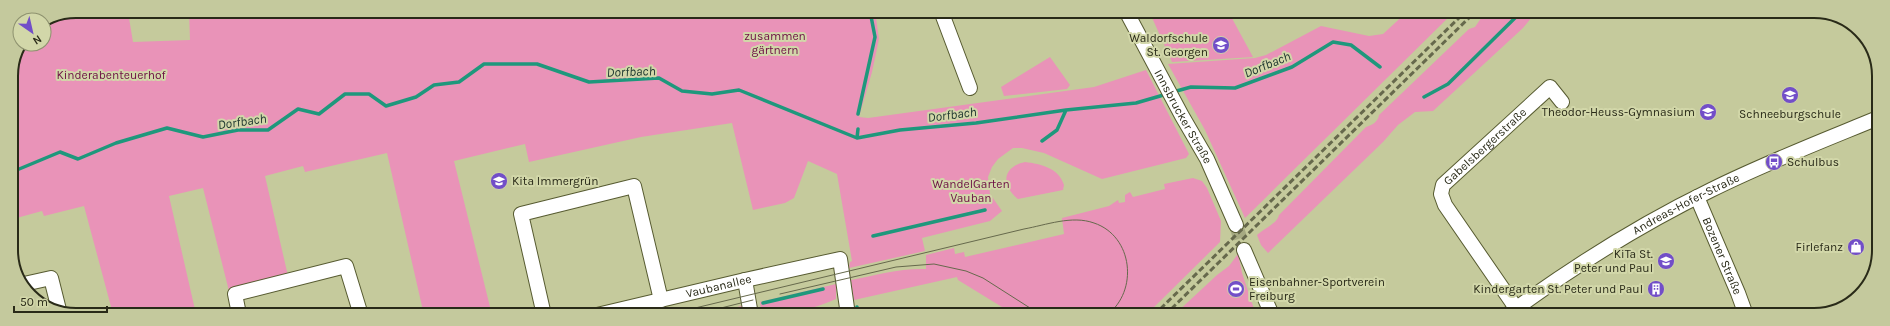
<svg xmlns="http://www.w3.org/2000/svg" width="1890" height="326" viewBox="0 0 1890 326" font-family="Karla,sans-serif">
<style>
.green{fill:#e993b8}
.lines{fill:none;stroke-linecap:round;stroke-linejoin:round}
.stream{stroke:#1e987c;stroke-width:3.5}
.street-tunnel{stroke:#a6aa82;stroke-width:14;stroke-dasharray:14 7;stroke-linecap:butt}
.street-casing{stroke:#575b31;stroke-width:16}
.street{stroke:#fff;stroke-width:14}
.tram{stroke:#66694c;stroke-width:1}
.rail{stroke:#66694c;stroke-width:3;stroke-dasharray:6 3;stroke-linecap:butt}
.labels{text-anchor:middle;stroke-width:4;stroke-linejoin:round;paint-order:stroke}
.park-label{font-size:12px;fill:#6c0e43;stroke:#d2d7a9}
.poi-label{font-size:12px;fill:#292a18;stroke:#d2d7a9;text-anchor:end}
.street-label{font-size:12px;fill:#292a18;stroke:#d2d7a9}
.water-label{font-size:13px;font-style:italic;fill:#203831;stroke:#d2d7a9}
.rim{fill:none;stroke:#292a18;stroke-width:2}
</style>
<rect width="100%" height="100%" fill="#c5ca9c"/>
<path class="green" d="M 189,11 L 875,11 L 879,39 L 872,72 L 859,117 L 868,118 L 1094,87 L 1146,70 L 1189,154 L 1186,158 L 1102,179 L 1044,153 L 1022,148 L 1013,148 L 998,159 L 992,167 L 988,177 L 990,194 L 1002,211 L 990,221 L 922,238 L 925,251 L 849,268 L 850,262 L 852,261 L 837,174 L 808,161 L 794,198 L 785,203 L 753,210 L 732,123 L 641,137 L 529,162 L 525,144 L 454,161 L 492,315 L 424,315 L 387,153 L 305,172 L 303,166 L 265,176 L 288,276 L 229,291 L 203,188 L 169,196 L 196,314 L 113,314 L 84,206 L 44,216 L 42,211 L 13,219 L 11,76 L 24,44 L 44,44 L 44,24 L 71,13 L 71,19 L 129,18 L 133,42 L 190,40 Z
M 1149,11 L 1228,11 L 1253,57 L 1172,62 Z
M 1408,11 L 1455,11 L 1245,218 L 1205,130 L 1168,64 L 1255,58 L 1266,55 L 1321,26 L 1369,36 L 1383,34 Z
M 1486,11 L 1537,11 L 1523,28 L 1433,111 L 1415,112 L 1398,125 L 1383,142 L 1268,253 L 1261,245 L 1257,235 C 1264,228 1277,224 1279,215 L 1366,127 C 1372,125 1378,122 1379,115 L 1469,29 L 1475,27 Z
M 1050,57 L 1070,85 L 1067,89 L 1004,96 L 1001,87 Z
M 1025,162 C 1041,164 1059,168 1064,185 L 1063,190 L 1018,199 C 1001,185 1002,167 1025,162 Z
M 1193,178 L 1202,181 L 1207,188 L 1221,221 L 1220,242 L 1146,315 L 1015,315 L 958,280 L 957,277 L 854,300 L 851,280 C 876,275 901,268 926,269 L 926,255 L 954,248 L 955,254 L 964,252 L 965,257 L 1064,234 L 1062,218 L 1109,206 L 1118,200 L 1119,203 L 1125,202 L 1125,195 L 1130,192 L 1133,197 L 1165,189 L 1164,184 Z
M 1238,254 L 1242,273 L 1256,315 L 1174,315 L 1217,275 L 1229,266 Z
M 836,284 L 836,299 C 814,309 787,315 762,315 L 760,302 Z
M 745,305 L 746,315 L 706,315 Z"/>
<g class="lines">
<path class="stream" d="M 1173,92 L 1191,87 L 1235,88 L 1292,67 L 1333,42 L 1351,45 L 1380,67
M 1424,97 L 1448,84 L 1522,11
M 858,114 L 875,37 L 870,11
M 857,138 L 858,129
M 1042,141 L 1057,130 L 1066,110
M 12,172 L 60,152 L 78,159 L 116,143 L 167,128 L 203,137 L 238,130 L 268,130 L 298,109 L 319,114 L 345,94 L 369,94 L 386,106 L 416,97 L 434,85 L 459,82 L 484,64 L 537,64 L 589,82 L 659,78 L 682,91 L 712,94 L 739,90 L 857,138 L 900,130 L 976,123 L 1066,110 L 1136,103 L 1167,94
M 873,236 L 985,210
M 763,303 L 823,289
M 857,307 L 858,315
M 715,315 L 734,309"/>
<path class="street-tunnel" d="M 1236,225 L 1244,250"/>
<g class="street-casing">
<g id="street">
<path d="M 941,11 L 970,88"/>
<path id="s1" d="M 1126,11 L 1182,116 L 1207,159 L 1236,225"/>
<path id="s2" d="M 1697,197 L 1738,293 L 1746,315"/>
<path d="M 1244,250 L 1272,315"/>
<path d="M 745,280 L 751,315"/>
<path d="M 24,284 L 51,278 L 59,310"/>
<path id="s3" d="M 1516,308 L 1445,205 L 1441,194 L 1443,185 L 1550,87 L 1562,102"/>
<path d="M 239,314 L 235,294 L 346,266 L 361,315"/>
<path d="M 544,315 L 521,214 L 634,186 L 661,300"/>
<path id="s4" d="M 597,315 L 745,280 L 840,259 L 848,315"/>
<path id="s5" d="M 1507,315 C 1571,268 1639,225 1711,190 C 1765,163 1822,141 1878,118"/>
</g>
</g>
<use href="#street" class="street"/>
<path class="tram" d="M 780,294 L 896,267 L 934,264 L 966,271 L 983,278 L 1041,315
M 666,315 L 1024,229 C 1046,225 1072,215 1094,223 C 1133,236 1139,291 1107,315
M 693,315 L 753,300"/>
<path class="rail" d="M 1154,315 L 1466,11
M 1165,315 L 1476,11"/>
</g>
<defs>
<g id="school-disc" transform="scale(0.9)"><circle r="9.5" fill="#724ec8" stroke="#d2d7a9"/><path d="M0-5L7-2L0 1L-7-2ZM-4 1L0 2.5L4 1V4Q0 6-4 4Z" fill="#fff"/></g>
<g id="bus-disc" transform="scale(0.9)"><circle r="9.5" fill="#724ec8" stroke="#d2d7a9"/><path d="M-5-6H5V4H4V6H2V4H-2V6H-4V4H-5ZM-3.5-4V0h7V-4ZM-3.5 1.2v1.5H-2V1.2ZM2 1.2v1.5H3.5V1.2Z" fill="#fff"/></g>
<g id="shop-disc" transform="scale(0.9)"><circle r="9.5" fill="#724ec8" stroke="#d2d7a9"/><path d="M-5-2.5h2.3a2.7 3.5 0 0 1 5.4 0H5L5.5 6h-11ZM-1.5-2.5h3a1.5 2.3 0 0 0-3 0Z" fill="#fff"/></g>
<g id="stadium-disc" transform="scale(0.9)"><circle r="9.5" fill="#724ec8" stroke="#d2d7a9"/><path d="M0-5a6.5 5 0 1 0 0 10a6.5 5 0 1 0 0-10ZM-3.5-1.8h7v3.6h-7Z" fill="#fff"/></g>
<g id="building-disc" transform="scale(0.9)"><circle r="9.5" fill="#724ec8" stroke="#d2d7a9"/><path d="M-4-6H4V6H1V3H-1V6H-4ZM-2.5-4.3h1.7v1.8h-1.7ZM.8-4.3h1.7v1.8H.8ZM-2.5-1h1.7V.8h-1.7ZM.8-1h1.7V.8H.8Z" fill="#fff"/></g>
</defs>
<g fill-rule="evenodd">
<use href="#school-disc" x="1221" y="45"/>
<use href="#school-disc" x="1790" y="95"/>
<use href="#school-disc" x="1708" y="112"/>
<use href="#bus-disc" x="1774" y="162"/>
<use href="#school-disc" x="499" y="181"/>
<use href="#shop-disc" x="1856" y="247"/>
<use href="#school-disc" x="1666" y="261"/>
<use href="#stadium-disc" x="1236" y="289"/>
<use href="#building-disc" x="1656" y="289"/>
</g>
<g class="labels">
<g class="park-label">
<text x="775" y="40">zusammen<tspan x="775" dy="14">gärtnern</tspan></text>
<text x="111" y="79">Kinderabenteuerhof</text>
<text x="971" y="188">WandelGarten<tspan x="971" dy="14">Vauban</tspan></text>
</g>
<g class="poi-label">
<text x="1208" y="42">Waldorfschule<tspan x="1208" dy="14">St. Georgen</tspan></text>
<text x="1695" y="116">Theodor-Heuss-Gymnasium</text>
<text x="1790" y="118" text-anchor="middle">Schneeburgschule</text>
<text x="1787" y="166" text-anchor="start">Schulbus</text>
<text x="512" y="185" text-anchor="start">Kita Immergrün</text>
<text x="1843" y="251">Firlefanz</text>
<text x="1653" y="258">KiTa St.<tspan x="1653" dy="14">Peter und Paul</tspan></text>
<text x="1249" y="286" text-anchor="start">Eisenbahner-Sportverein<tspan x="1249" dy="14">Freiburg</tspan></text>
<text x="1643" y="293">Kindergarten St. Peter und Paul</text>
</g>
<g class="street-label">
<text dy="4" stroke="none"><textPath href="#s1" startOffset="120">Innsbrucker Straße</textPath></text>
<text dy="4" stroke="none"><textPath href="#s3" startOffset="203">Gabelsbergerstraße</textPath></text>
<text dy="4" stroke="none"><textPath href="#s5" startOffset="211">Andreas-Hofer-Straße</textPath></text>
<text dy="4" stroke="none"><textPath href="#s2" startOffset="64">Bozener Straße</textPath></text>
<text dy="4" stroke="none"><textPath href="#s4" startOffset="125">Vaubanallee</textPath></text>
</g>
<g class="water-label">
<text transform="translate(1267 64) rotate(-22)" y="5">Dorfbach</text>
<text transform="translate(631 71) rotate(-2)" y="5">Dorfbach</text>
<text transform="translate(952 114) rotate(-7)" y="5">Dorfbach</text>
<text transform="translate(242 121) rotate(-8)" y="5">Dorfbach</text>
</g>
</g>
<path d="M0 0H1890V326H0ZM76 18H1814A58 58 0 0 1 1872 76V250A58 58 0 0 1 1814 308H76A58 58 0 0 1 18 250V76A58 58 0 0 1 76 18Z" fill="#c4c99d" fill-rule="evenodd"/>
<path class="rim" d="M76 18H1814A58 58 0 0 1 1872 76V250A58 58 0 0 1 1814 308H76A58 58 0 0 1 18 250V76A58 58 0 0 1 76 18Z"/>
<g transform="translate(32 32) rotate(146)"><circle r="19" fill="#d2d7a9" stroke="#8e926f"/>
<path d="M0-3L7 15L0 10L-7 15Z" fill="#724ec8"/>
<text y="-6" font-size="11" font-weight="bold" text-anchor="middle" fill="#292a18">N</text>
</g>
<path d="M14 306v6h93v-6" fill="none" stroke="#292a18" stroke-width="2"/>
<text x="20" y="306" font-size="12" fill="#292a18" stroke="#d2d7a9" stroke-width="3" paint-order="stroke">50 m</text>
</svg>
